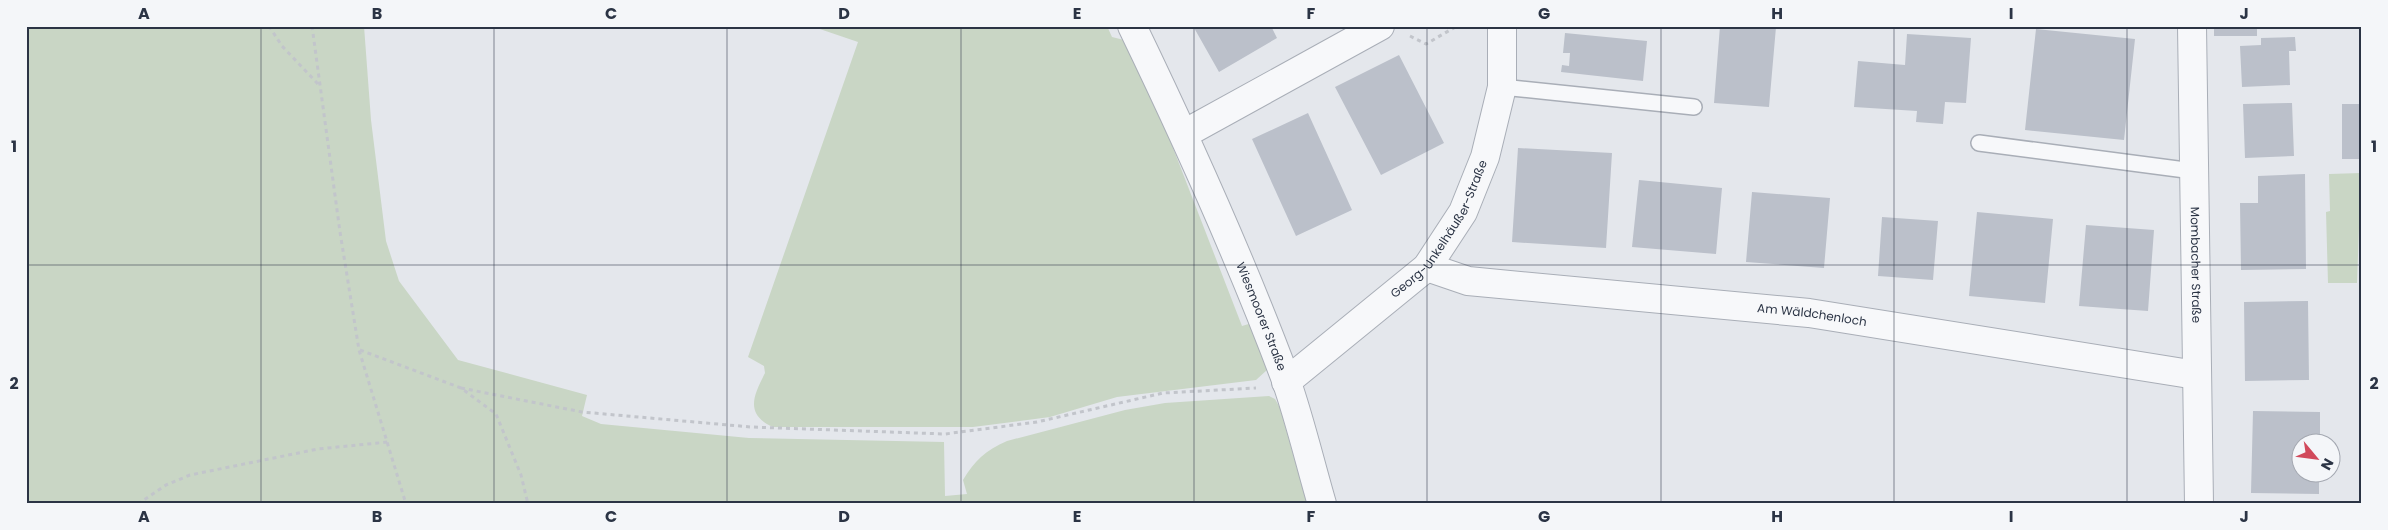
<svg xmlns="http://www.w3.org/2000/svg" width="2388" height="530" viewBox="0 0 2388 530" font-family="Poppins,sans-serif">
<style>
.green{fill:#c9d6c5}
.building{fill:#bbc0ca}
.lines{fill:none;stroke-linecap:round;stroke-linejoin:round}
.lane-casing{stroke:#a9aeb7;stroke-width:18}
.street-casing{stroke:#a9aeb7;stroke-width:30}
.path{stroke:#c2c5cb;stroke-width:3;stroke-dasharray:4 4;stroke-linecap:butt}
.lane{stroke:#f7f8fa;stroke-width:15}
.street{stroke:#f7f8fa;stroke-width:28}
.grid{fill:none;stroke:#2b3445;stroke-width:1;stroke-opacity:0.55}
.labels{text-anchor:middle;stroke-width:4;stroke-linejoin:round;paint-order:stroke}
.street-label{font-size:12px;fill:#2b3445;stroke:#f4f6f9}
.neatline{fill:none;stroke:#2b3445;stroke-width:2}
.grid-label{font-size:16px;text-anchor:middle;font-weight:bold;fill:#2b3445}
</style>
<rect width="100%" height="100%" fill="#e4e7ec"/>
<path class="green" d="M 26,26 L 364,26 L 371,120 L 386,241 L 399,281 L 458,360 L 587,395 L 582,416 L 601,424 L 749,438 L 944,442 L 945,496 L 967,494 L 963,480 C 974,461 986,450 1007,441 L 1125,410 L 1165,403 L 1269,396 L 1275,399 L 1280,408 L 1307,504 L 26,504 Z
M 811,26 L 1107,26 L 1112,37 L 1132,42 L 1242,326 L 1252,323 L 1267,370 L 1256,380 L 1117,397 L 1050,417 L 973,427 L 773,427 C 744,414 754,395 765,373 L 764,366 L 748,357 L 858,42 Z
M 2361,173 L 2357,283 L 2328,283 L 2326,212 L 2330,211 L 2329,174 Z"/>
<path class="building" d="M 1193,26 L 1271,26 L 1277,38 L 1219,72 Z
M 1720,26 L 1776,27 L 1769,107 L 1714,103 Z
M 2214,26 L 2257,26 L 2257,36 L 2214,36 Z
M 2036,29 L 2135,39 L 2124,140 L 2025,130 Z
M 1565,33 L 1647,41 L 1643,81 L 1561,72 L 1562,65 L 1569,66 L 1570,53 L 1563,53 Z
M 1907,34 L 1971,38 L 1966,103 L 1945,102 L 1943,124 L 1916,122 L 1917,111 L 1854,107 L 1858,61 L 1905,65 Z
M 2295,37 L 2296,51 L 2289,51 L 2290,85 L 2242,87 L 2240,46 L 2261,45 L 2261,38 Z
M 1399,55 L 1444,143 L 1381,175 L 1335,87 Z
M 2292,103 L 2294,156 L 2245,158 L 2243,104 Z
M 2342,104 L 2362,104 L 2362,159 L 2342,159 Z
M 1308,113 L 1352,210 L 1296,236 L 1252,139 Z
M 1518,148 L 1612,153 L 1606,248 L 1512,242 Z
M 2305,174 L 2306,269 L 2241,270 L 2240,203 L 2258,203 L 2258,176 Z
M 1639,180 L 1722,188 L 1716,254 L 1632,247 Z
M 1752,192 L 1830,198 L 1824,268 L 1746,262 Z
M 1977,212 L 2053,219 L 2045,303 L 1969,296 Z
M 1882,217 L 1938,221 L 1933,280 L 1878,276 Z
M 2086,225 L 2154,230 L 2148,311 L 2079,306 Z
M 2308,301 L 2309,380 L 2245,381 L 2244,302 Z
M 2253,411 L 2320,412 L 2320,442 L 2300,442 L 2300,472 L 2319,472 L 2319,494 L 2251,493 Z"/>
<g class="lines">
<g class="lane-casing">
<path id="lane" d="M 1502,87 L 1694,107
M 1979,143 L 2193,171"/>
</g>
<g class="street-casing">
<g id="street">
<path id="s1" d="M 1132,26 C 1188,142 1241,259 1286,380 C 1300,420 1310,463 1322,504"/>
<path id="s2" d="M 2192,26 L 2199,504"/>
<path d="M 1184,134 L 1380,26"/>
<path id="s3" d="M 1427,267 L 1468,281 L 1809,313 L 2196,375"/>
<path id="s4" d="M 1286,382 L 1427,267 L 1463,212 L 1485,157 L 1502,87 L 1502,26"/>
</g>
</g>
<path class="path" d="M 269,26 L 282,46 L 318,84
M 312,26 L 340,232 L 359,350 L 406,504
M 1410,36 L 1426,44 L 1457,26
M 360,350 L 461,388 L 496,414 L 521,475 L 528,504
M 461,388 L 582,412 L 751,427 L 945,434 L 1037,422 L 1163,393 L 1256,388
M 138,504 L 166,485 L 190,475 L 318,449 L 388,442"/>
<use href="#lane" class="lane"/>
<use href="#street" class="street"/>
</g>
<path class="grid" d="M 261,26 L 261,504M 494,26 L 494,504M 727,26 L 727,504M 961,26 L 961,504M 1194,26 L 1194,504M 1427,26 L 1427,504M 1661,26 L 1661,504M 1894,26 L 1894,504M 2127,26 L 2127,504M 26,265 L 2362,265"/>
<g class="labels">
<g class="street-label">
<text dy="4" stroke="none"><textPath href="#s4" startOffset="220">Georg-Unkelhäußer-Straße</textPath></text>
<text dy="4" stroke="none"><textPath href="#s2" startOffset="239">Mombacher Straße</textPath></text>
<text dy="4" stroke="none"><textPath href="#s3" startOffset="389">Am Wäldchenloch</textPath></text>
<text dy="4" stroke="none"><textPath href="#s1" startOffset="318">Wiesmoorer Straße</textPath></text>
</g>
</g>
<rect width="2388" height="530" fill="none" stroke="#f4f6f9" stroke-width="55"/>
<g transform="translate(2316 458) rotate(119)"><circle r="24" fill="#f4f6f9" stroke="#a4a8b1"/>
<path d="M0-4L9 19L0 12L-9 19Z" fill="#d1495b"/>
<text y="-8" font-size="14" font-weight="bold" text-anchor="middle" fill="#2b3445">N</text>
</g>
<rect x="28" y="28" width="2332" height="474" class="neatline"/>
<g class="grid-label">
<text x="144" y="19">A</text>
<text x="377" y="19">B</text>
<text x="611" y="19">C</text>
<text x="844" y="19">D</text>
<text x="1077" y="19">E</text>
<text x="1311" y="19">F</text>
<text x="1544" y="19">G</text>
<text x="1777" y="19">H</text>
<text x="2011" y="19">I</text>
<text x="2244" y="19">J</text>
<text x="14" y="152">1</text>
<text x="2374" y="152">1</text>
<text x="14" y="389">2</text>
<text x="2374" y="389">2</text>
<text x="144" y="522">A</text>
<text x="377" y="522">B</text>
<text x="611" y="522">C</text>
<text x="844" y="522">D</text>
<text x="1077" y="522">E</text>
<text x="1311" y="522">F</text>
<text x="1544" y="522">G</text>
<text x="1777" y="522">H</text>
<text x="2011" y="522">I</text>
<text x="2244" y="522">J</text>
</g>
</svg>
